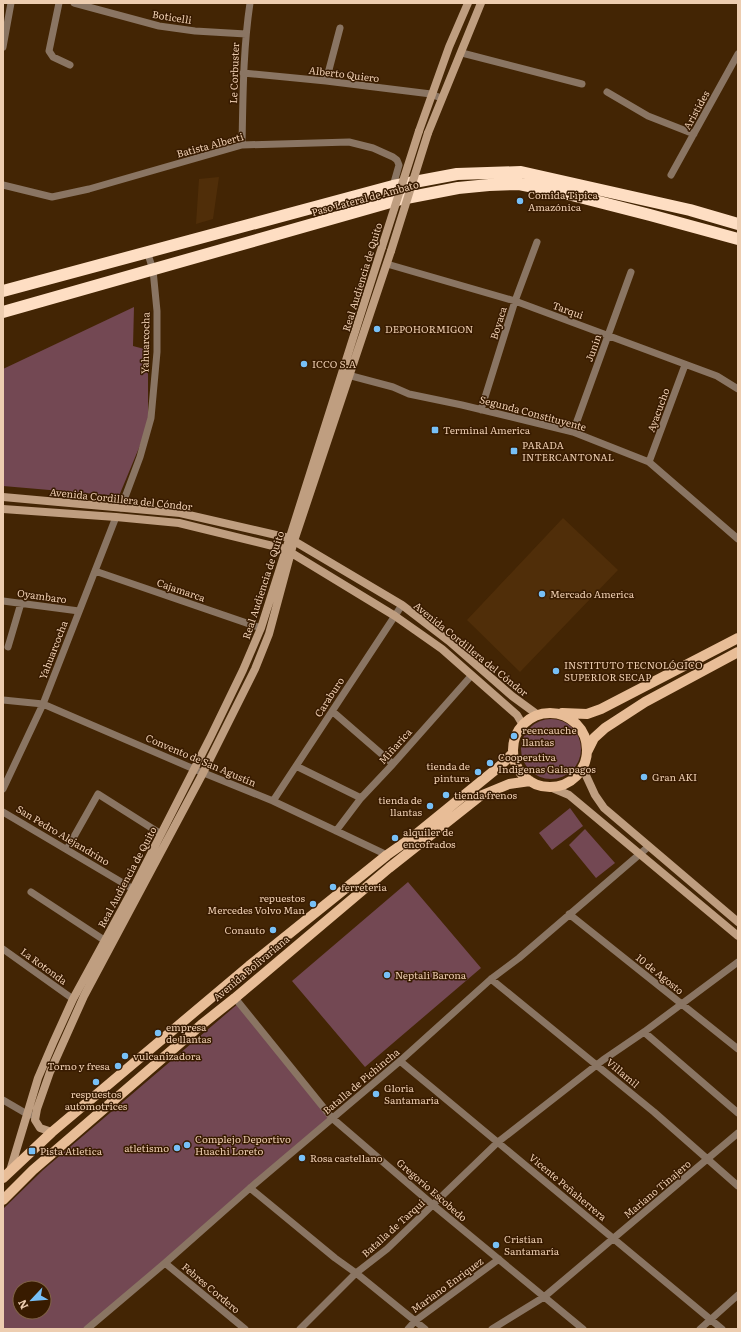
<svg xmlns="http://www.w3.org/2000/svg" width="741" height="1332" viewBox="0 0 741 1332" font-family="Literata,serif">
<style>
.built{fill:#502e09}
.green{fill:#734853;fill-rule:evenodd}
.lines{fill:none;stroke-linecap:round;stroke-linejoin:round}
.street{stroke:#8a7563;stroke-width:7}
.secondary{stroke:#bf9e80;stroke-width:8}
.primary{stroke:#e8bd97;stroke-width:10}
.highway{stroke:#fedec3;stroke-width:12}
.secondary-bridge{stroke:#bf9e80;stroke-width:8}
.poi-dot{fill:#77c0f7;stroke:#381b00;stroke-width:1.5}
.labels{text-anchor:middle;stroke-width:3;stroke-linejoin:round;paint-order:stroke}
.street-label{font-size:10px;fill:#edcdb0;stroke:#381b00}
.poi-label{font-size:10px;fill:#edcdb0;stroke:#381b00;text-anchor:start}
</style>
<rect width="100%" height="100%" fill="#432504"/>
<path class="built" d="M 219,177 L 213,219 L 196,224 L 199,179 Z
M 563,518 L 618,570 L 520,672 L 467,620 Z"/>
<path class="green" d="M 134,307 L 133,346 L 148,350 L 148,426 L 119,496 L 3,486 L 3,369 Z
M521 749a30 30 0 1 1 60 0a30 30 0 1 1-60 0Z
M 570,808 L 583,826 L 552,850 L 539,833 Z
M 585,829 L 615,863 L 596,878 L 569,845 Z
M 408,882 L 481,968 L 365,1067 L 292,981 Z
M 240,1002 L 332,1120 L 87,1329 L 3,1329 L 3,1209 L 43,1170 ZM 20,1288 L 44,1288 L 44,1312 L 20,1312 Z"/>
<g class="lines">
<path class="street" d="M 59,3 L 49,51 L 53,57 L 70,65
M 74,3 L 159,26 L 195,31 L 246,34
M 3,47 L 11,3
M 462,53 L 582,84
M 243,73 L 326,81 L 431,94 L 441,98
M 326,81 L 340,28
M 607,92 L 648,116 L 694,134
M 242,145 C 243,97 243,50 250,3
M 671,175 L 738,54
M 3,185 L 52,197 L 89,189 L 242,145 L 349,142 L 373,148 L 393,157 L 397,160 L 399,165 L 393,186
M 387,264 L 515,301 L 717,376 L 738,389
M 344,374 L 393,387 L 409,394 L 462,405 L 573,432 L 649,462 L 738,539
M 481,410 L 515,301 L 537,242
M 573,432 L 631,272
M 649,462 L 685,365
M 121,508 L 140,457 L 151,418 L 157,352 L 157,311 L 153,270 L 147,251
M 95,571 L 261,628
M 3,601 L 79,611
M 8,647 L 21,603
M 3,700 L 43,704 L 194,769 L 273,801 L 387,855
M 332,711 L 393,764
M 296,766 L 361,798
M 3,789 L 43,704 L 116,517
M 273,801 L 402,605
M 3,812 L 133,889
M 336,831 L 361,798 L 393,764 L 471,676
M 67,849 L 98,794 L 161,834
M 31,892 L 104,940
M 569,914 L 738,1049
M 3,949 L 73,999
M 491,979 L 654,1112 L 738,1186
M 235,998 L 332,1118 L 433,1205 L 583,1329
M 644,1032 L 738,1113
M 400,1061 L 722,1329
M 3,1100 L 27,1114 L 32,1115
M 250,1188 L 335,1258 L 356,1273 L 425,1329
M 165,1263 L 245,1329
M 87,1329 L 165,1263 L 250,1188 L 400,1061 L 491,979 L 519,958 L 648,847
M 300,1329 L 356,1273 L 387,1249 L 498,1142 L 603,1060 L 644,1032 L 738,962
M 408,1329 L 415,1321 L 499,1259
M 492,1329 L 544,1297 L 738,1133
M 700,1329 L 738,1295"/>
<path class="secondary" d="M 419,131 L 449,47 L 468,3
M 428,133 L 481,3
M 3,497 L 180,513 L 289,538 L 402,605 L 449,641 L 512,696 L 538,715
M 3,509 L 116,517 L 179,523 L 285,549 L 395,616 L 442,649 L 517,715 L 523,725
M 583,769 L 595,795 L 604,808 L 738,922
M 550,787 L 569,795 L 738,936
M 52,1132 L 40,1128 L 35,1120 L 37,1109 L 50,1072 L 84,996 L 203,773 L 255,669 L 269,634 L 294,541 L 391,251
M 10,1171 L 38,1078 L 53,1043 L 73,999 L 133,889 L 211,736 L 243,670 L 261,628 L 382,247"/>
<path class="primary" d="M 562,713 L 587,714 L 601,709 L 738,638
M513 750a37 37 0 1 1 74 0a37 37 0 1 1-74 0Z
M 587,752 L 594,738 L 605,728 L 645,702 L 738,652
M 3,1178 L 52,1132 L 249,966 L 387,855 L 414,836 L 500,766 L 513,753
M 3,1200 L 33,1170 L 201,1025 L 235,998 L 389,868 L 480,796 L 509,784 L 530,781"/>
<path class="highway" d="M 3,291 L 393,186 L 457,174 L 521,172 L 690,210 L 738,224
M 3,312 L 401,199 L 458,188 L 489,185 L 519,184 L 564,193 L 650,215 L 738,239"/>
<path class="secondary-bridge" d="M 382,247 L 419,131
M 391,251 L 428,133"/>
</g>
<g class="poi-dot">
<circle cx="520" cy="201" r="4"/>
<circle cx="377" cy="329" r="4"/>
<circle cx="304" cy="364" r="4"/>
<rect x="431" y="426" width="8" height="8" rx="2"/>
<rect x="510" y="447" width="8" height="8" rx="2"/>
<circle cx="542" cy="594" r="4"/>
<circle cx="556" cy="671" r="4"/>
<circle cx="514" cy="736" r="4"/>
<circle cx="490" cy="763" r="4"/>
<circle cx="478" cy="772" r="4"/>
<circle cx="644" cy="777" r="4"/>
<circle cx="446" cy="795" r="4"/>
<circle cx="430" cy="806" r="4"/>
<circle cx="395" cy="838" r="4"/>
<circle cx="333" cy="887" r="4"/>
<circle cx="313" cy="904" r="4"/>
<circle cx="273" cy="930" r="4"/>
<circle cx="387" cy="975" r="4"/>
<circle cx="158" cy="1033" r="4"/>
<circle cx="125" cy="1056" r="4"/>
<circle cx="118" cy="1066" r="4"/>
<circle cx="96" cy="1082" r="4"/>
<circle cx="376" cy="1094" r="4"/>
<circle cx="187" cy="1145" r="4"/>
<circle cx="177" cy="1148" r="4"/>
<rect x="28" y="1147" width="8" height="8" rx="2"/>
<circle cx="302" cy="1158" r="4"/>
<circle cx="496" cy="1245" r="4"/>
</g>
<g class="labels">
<g class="street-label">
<text transform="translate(172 17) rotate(9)" y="4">Boticelli</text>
<text transform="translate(234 73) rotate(-88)" y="4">Le Corbuster</text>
<text transform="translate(344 74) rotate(7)" y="4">Alberto Quiero</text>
<text transform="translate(696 110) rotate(-61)" y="4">Aristides</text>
<text transform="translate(210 145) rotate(-15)" y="4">Batista Alberti</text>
<text transform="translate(365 198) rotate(-15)" y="4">Paso Lateral de Ambato</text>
<text transform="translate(362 277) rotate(-73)" y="4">Real Audiencia de Quito</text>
<text transform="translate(568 310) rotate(20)" y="4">Tarqui</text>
<text transform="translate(498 323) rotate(-73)" y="4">Boyaca</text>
<text transform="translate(145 343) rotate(-89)" y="4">Yahuarcocha</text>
<text transform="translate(593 348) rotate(-70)" y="4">Junín</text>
<text transform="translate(658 410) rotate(-70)" y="4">Ayacucho</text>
<text transform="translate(533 413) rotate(15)" y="4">Segunda Constituyente</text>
<text transform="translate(121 499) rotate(6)" y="4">Avenida Cordillera del Cóndor</text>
<text transform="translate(263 585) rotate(-72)" y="4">Real Audiencia de Quito</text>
<text transform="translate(181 590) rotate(19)" y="4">Cajamarca</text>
<text transform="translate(42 596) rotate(8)" y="4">Oyambaro</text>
<text transform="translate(471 649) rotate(39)" y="4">Avenida Cordillera del Cóndor</text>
<text transform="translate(53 650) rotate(-69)" y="4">Yahuarcocha</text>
<text transform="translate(329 697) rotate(-57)" y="4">Caraburo</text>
<text transform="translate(395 746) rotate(-48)" y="4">Miñarica</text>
<text transform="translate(201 760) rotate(23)" y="4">Convento de San Agustín</text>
<text transform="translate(63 835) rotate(31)" y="4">San Pedro Alejandrino</text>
<text transform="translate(127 877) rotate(-62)" y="4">Real Audiencia de Quito</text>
<text transform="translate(44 966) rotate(36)" y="4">La Rotonda</text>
<text transform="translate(251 968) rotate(-40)" y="4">Avenida Bolivariana</text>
<text transform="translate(660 974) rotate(39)" y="4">10 de Agosto</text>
<text transform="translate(623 1073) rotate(40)" y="4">Villamil</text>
<text transform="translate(361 1081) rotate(-40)" y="4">Batalla de Pichincha</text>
<text transform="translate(568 1187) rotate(40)" y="4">Vicente Peñaherrera</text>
<text transform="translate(657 1189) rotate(-40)" y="4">Mariano Tinajero</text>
<text transform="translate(432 1190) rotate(41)" y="4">Gregorio Escobedo</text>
<text transform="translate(393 1228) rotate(-42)" y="4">Batalla de Tarqui</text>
<text transform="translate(447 1285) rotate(-36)" y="4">Mariano Enriquez</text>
<text transform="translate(211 1288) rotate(40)" y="4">Febres Cordero</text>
</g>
<g class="poi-label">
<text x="528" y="199">Comida Típica<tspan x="528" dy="12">Amazónica</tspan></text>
<text x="385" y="333">DEPOHORMIGON</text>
<text x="312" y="368">ICCO S.A</text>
<text x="443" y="434">Terminal America</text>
<text x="522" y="449">PARADA<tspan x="522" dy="12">INTERCANTONAL</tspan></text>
<text x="550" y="598">Mercado America</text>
<text x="564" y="669">INSTITUTO TECNOLÓGICO<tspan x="564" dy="12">SUPERIOR SECAP</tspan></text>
<text x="522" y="734">reencauche<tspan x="522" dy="12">llantas</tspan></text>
<text x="498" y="761">Cooperativa<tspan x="498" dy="12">Indigenas Galapagos</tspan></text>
<text x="470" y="770" text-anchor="end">tienda de<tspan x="470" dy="12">pintura</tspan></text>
<text x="652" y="781">Gran AKI</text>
<text x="454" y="799">tienda frenos</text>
<text x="422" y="804" text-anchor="end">tienda de<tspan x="422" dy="12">llantas</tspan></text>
<text x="403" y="836">alquiler de<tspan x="403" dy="12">encofrados</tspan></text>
<text x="341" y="891">ferreteria</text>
<text x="305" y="902" text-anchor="end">repuestos<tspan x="305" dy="12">Mercedes Volvo Man</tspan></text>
<text x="265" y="934" text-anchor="end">Conauto</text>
<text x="395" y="979">Neptali Barona</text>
<text x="166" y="1031">empresa<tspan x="166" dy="12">de llantas</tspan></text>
<text x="133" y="1060">vulcanizadora</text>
<text x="110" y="1070" text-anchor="end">Torno y fresa</text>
<text x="384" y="1092">Gloria<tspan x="384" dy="12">Santamaría</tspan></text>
<text x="96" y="1098" text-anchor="middle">respuestos<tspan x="96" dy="12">automotrices</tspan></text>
<text x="195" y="1143">Complejo Deportivo<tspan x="195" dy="12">Huachi Loreto</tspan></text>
<text x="169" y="1152" text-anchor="end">atletismo</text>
<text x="40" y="1155">Pista Atletica</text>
<text x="310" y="1162">Rosa castellano</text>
<text x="504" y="1243">Cristian<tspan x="504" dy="12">Santamaría</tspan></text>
</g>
</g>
<rect width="741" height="1332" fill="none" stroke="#edcdb0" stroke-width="8"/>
<g transform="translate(32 1300) rotate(244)"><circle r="19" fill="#381b00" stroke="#806246"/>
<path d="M0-3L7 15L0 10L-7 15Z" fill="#77c0f7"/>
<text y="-6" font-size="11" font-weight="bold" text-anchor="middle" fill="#edcdb0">N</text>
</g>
</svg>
